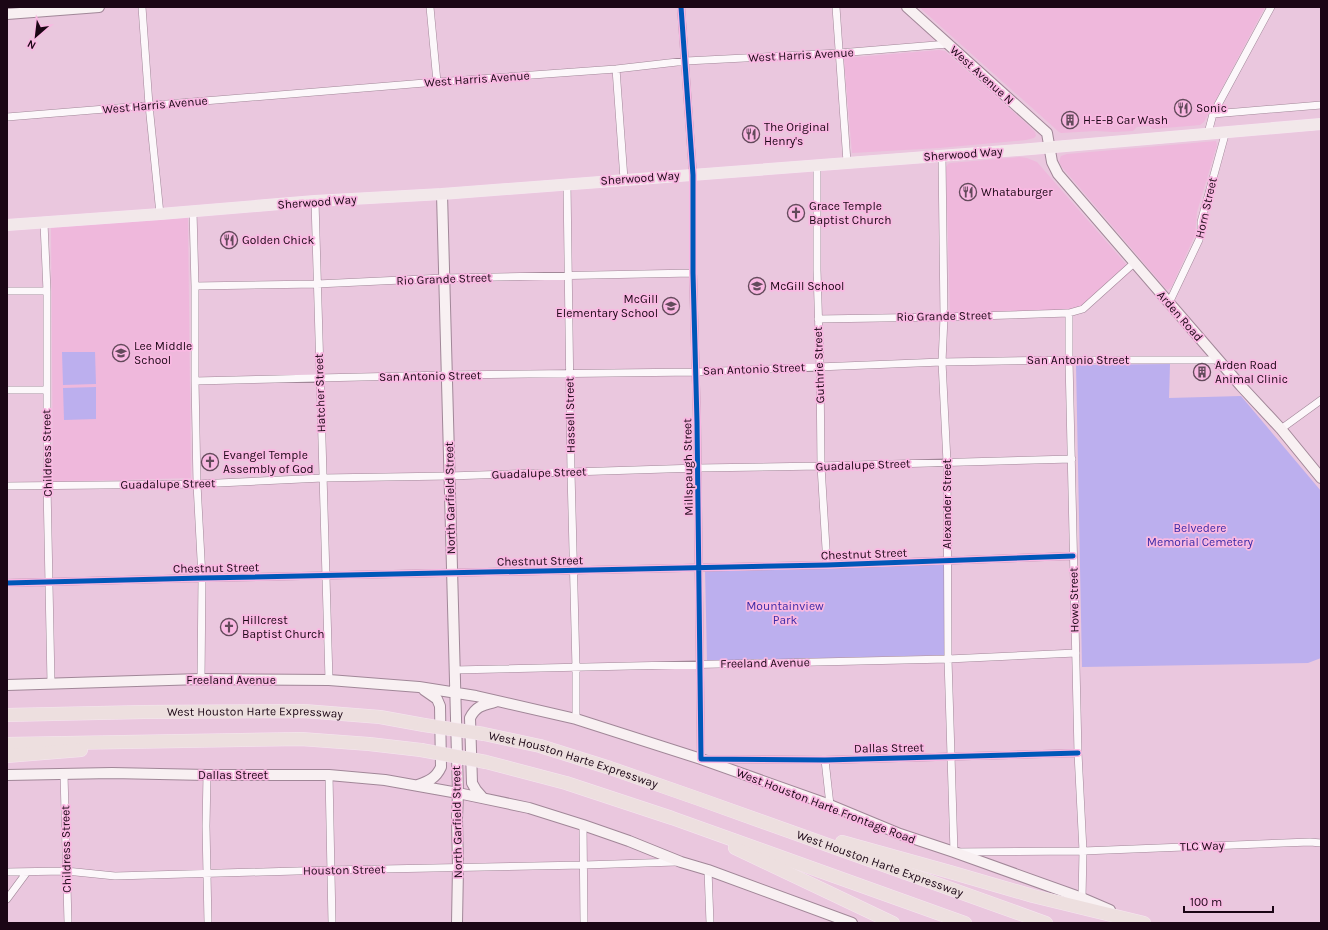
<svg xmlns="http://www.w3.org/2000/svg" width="1328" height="930" viewBox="0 0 1328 930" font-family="Karla,sans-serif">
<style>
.built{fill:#efb8dc}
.green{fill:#bcafee}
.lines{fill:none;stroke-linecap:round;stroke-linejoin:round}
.street-casing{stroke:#a18798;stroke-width:8}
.secondary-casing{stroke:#a18798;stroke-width:12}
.primary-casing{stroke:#f6e6f0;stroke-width:12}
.highway-casing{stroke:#f6e6f0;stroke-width:14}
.street{stroke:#fcf7fa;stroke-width:7}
.secondary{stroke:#f8f0f2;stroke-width:10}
.primary{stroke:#f2e8ea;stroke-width:11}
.highway{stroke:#eddfdf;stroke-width:13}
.highway-bridge-casing{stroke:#f6e6f0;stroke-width:14;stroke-linecap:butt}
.highway-bridge{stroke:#eddfdf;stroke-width:13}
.cycleway-casing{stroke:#f9b8e2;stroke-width:8}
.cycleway{stroke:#0057b8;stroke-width:5}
.labels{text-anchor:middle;stroke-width:3.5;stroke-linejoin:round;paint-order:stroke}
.street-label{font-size:12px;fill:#1b0615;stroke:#f9b8e2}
.poi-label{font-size:12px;fill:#1b0615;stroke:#f9b8e2;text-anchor:start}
.park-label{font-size:12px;fill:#3c2ba6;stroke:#f9b8e2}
</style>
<rect width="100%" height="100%" fill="#eac7de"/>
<path class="built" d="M 919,7 L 1265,7 L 1204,122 L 1200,125 L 1153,129 L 1149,126 L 1137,127 L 1133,131 L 1114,132 L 1096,131 L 1061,133 L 1059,132 Z
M 939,50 L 945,51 L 1028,125 L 1035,132 L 1036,136 L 1034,138 L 1026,140 L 939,148 L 852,153 L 844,60 L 845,58 Z
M 1216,141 L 1217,145 L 1197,212 L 1195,235 L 1172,286 L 1168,290 L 1166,289 L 1061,166 L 1059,161 L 1061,156 L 1067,154 Z
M 1020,157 L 1027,158 L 1037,162 L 1132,271 L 1085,311 L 950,314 L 946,167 L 948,164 L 950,163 Z
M 188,218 L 191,478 L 53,482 L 51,228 Z"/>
<path class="green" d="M 62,352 L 95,352 L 96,384 L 63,385 Z
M 1170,364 L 1169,398 L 1241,396 L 1321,491 L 1321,658 L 1308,663 L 1082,667 L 1076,365 Z
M 96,387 L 96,419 L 64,420 L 63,388 Z
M 944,564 L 946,655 L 707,661 L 705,569 Z"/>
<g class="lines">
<g class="street-casing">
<path id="street" d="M 142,7 L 149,105 L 160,214
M 430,7 L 437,82
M 681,7 L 693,175 L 693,273 L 697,422 L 701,759 L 825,760 L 1078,753
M 836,7 L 847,162
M 616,69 L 624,179
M 1213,114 L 1321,105
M 7,117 L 437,82 L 616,69 L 686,61 L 839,53 L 948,44
M 1208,133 L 1213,114 L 1271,7
M 942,156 L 944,317 L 942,362 L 947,462 L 948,659 L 954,852 L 1083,851 L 1310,842 L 1321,843
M 817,165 L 817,270 L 820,367 L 821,466 L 827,565
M 567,184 L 571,472 L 576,668 L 576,719
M 315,201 L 329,680
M 193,211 L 195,286 L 195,381 L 197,484 L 202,578 L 201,679
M 44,223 L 47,291 L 47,485 L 51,683
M 195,286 L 317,284 L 444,278 L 693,273
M 7,291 L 47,291
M 1169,303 L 1199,240 L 1201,231 L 1201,222 L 1226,131
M 818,319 L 944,317 L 1069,313
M 195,381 L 447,375 L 696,372 L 942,362 L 1069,360 L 1218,360
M 7,390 L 47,390
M 1281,429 L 1321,400
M 7,486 L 197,484 L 323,478 L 449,476 L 698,468 L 821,466 L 1072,459
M 7,583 L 202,578 L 827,565 L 1073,556
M 454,670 L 948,659 L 1076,653
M 825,760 L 830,805
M 64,774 L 68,923
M 207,775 L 206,826 L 208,923
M 329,775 L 332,923
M 583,825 L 584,923
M 708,870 L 710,923
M 7,872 L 66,871 L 115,876 L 331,870 L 584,865 L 676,862
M 1082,898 L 1083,851 L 1078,753 L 1069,360 L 1069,313 L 1083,309 L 1134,263
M 7,899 L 27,872"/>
</g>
<g class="secondary-casing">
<path id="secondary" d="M 907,7 L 1047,133 L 1052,162 L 1058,174 L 1241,386 L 1281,429 L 1321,478
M 7,14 L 99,7
M 442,194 L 458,793 L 457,819 L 458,867 L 457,923
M 7,685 L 201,679 L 329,680 L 419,687 L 476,696 L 576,719 L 701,759 L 830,805 L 900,834 L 954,852 L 1082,898 L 1110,910
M 7,775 L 112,773 L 207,775 L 329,775 L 385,780 L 458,793 L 529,808 L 583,825 L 629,841 L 681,862 L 708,870 L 852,923
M 418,785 C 429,781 436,778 441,767 L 440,706 L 437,699 L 424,690
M 483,798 L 476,790 L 472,783 L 470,718 C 476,706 483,705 495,702"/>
</g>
<g class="primary-casing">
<path id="primary" d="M 7,225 L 160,214 L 315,201 L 442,194 L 1031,149 L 1321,124"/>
</g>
<g class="highway-casing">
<g id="highway">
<path id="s1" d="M 7,715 L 144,712 L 304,711 L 380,717 L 424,725"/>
<path id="s2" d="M 484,734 L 540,746 L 610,768 L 699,799 L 1046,923"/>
<path d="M 7,744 L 301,739 L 369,744 L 421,750"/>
<path d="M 7,756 L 81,750"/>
<path d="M 486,762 L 566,783 L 672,818 L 965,923"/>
<path d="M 842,842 L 950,872 L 1033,896 L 1144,923"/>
<path d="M 735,848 L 893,923"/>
</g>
</g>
<use href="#street" class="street"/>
<use href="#secondary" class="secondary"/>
<use href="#primary" class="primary"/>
<use href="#highway" class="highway"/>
<g class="highway-bridge-casing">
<path id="highway-bridge" d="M 424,725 L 484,734
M 421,750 L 486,762"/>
</g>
<use href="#highway-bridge" class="highway-bridge"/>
<g class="cycleway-casing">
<path id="cycleway" d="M 681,7 L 693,175 L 693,273 L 697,422 L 701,759 L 825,760 L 1078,753
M 7,583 L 202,578 L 827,565 L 1073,556"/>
</g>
<use href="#cycleway" class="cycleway"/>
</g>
<defs>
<g id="restaurant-ring" transform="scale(0.9)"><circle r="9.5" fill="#f9b8e2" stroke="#634a5b" stroke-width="1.5"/><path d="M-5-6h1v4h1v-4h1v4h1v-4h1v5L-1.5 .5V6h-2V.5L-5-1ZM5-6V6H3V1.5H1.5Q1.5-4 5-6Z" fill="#634a5b"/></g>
<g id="building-ring" transform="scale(0.9)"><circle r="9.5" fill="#f9b8e2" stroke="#634a5b" stroke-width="1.5"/><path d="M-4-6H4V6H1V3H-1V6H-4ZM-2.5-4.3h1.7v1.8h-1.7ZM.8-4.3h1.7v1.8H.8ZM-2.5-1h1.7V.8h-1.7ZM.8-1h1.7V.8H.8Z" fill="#634a5b"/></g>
<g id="church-ring" transform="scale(0.9)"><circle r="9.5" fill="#f9b8e2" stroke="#634a5b" stroke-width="1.5"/><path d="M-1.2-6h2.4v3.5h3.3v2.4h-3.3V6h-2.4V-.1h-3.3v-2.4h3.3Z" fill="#634a5b"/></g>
<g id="school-ring" transform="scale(0.9)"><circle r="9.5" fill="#f9b8e2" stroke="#634a5b" stroke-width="1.5"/><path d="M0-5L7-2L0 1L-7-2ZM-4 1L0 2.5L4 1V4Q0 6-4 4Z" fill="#634a5b"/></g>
</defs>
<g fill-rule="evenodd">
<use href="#restaurant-ring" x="1183" y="108"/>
<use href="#building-ring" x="1070" y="120"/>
<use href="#restaurant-ring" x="751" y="134"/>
<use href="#restaurant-ring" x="968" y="192"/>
<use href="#church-ring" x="796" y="213"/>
<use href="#restaurant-ring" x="229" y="240"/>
<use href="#school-ring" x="757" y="286"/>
<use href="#school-ring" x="671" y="306"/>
<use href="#school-ring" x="121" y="353"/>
<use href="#building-ring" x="1202" y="372"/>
<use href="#church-ring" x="210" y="462"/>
<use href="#church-ring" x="229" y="627"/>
</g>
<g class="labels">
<g class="street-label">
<text transform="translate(801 55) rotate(-3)" y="4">West Harris Avenue</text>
<text transform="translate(982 75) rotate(42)" y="4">West Avenue N</text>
<text transform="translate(477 79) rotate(-4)" y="4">West Harris Avenue</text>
<text transform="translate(155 105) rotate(-5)" y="4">West Harris Avenue</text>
<text transform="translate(963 154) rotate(-4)" y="4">Sherwood Way</text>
<text transform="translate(640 178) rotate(-4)" y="4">Sherwood Way</text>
<text transform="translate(317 202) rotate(-4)" y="4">Sherwood Way</text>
<text transform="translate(1206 208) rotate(-77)" y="4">Horn Street</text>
<text transform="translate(444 279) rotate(-2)" y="4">Rio Grande Street</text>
<text transform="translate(944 316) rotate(-1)" y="4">Rio Grande Street</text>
<text transform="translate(1180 316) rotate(49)" y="4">Arden Road</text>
<text x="1078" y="364">San Antonio Street</text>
<text transform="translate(819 365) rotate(-92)" y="4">Guthrie Street</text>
<text transform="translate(754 369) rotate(-2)" y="4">San Antonio Street</text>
<text transform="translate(430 376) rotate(-1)" y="4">San Antonio Street</text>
<text transform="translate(320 393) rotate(-92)" y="4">Hatcher Street</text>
<text transform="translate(570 415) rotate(-91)" y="4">Hassell Street</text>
<text transform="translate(47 453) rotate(-91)" y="4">Childress Street</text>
<text transform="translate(863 465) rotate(-2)" y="4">Guadalupe Street</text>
<text transform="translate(688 467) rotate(-91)" y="4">Millspaugh Street</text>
<text transform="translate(539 473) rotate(-2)" y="4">Guadalupe Street</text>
<text transform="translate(168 484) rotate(-1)" y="4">Guadalupe Street</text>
<text transform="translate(450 498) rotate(-91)" y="4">North Garfield Street</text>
<text transform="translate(947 504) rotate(-90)" y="4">Alexander Street</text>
<text transform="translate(864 554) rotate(-2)" y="4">Chestnut Street</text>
<text transform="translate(540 561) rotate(-1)" y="4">Chestnut Street</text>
<text transform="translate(216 568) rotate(-1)" y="4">Chestnut Street</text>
<text transform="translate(1074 600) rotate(-91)" y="4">Howe Street</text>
<text transform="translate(765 663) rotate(-1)" y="4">Freeland Avenue</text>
<text x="231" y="684">Freeland Avenue</text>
<text dy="4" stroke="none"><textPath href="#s1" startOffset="248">West Houston Harte Expressway</textPath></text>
<text transform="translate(889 748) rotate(-1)" y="4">Dallas Street</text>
<text dy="4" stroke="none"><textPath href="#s2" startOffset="93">West Houston Harte Expressway</textPath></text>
<text x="233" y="779">Dallas Street</text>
<text transform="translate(826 806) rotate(21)" y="4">West Houston Harte Frontage Road</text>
<text transform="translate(457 822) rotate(-91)" y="4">North Garfield Street</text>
<text transform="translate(1202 846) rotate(-2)" y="4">TLC Way</text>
<text transform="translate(66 849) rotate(-91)" y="4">Childress Street</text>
<text dy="4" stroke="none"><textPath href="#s2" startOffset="417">West Houston Harte Expressway</textPath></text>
<text transform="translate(344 870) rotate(-1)" y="4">Houston Street</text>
</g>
<g class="poi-label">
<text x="1196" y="112">Sonic</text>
<text x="1083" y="124">H-E-B Car Wash</text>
<text x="764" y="131">The Original<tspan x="764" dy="14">Henry's</tspan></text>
<text x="981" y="196">Whataburger</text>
<text x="809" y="210">Grace Temple<tspan x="809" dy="14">Baptist Church</tspan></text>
<text x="242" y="244">Golden Chick</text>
<text x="770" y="290">McGill School</text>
<text x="658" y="303" text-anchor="end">McGill<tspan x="658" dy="14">Elementary School</tspan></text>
<text x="134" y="350">Lee Middle<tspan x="134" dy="14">School</tspan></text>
<text x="1215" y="369">Arden Road<tspan x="1215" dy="14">Animal Clinic</tspan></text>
<text x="223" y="459">Evangel Temple<tspan x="223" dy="14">Assembly of God</tspan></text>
<text x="242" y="624">Hillcrest<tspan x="242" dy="14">Baptist Church</tspan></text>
</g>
<g class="park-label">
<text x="1200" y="532">Belvedere<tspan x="1200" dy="14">Memorial Cemetery</tspan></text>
<text x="785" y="610">Mountainview<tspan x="785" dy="14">Park</tspan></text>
</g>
</g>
<rect width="1328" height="930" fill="none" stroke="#1b0615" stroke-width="16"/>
<g transform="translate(36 36) rotate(208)" stroke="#f9b8e2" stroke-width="3" paint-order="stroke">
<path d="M0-3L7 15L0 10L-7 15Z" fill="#1b0615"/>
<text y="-6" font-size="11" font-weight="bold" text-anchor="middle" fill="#1b0615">N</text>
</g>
<path d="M1184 906v6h89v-6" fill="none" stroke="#1b0615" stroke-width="2"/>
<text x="1190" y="906" font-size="12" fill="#1b0615" stroke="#f9b8e2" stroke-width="3" paint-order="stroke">100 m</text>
</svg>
